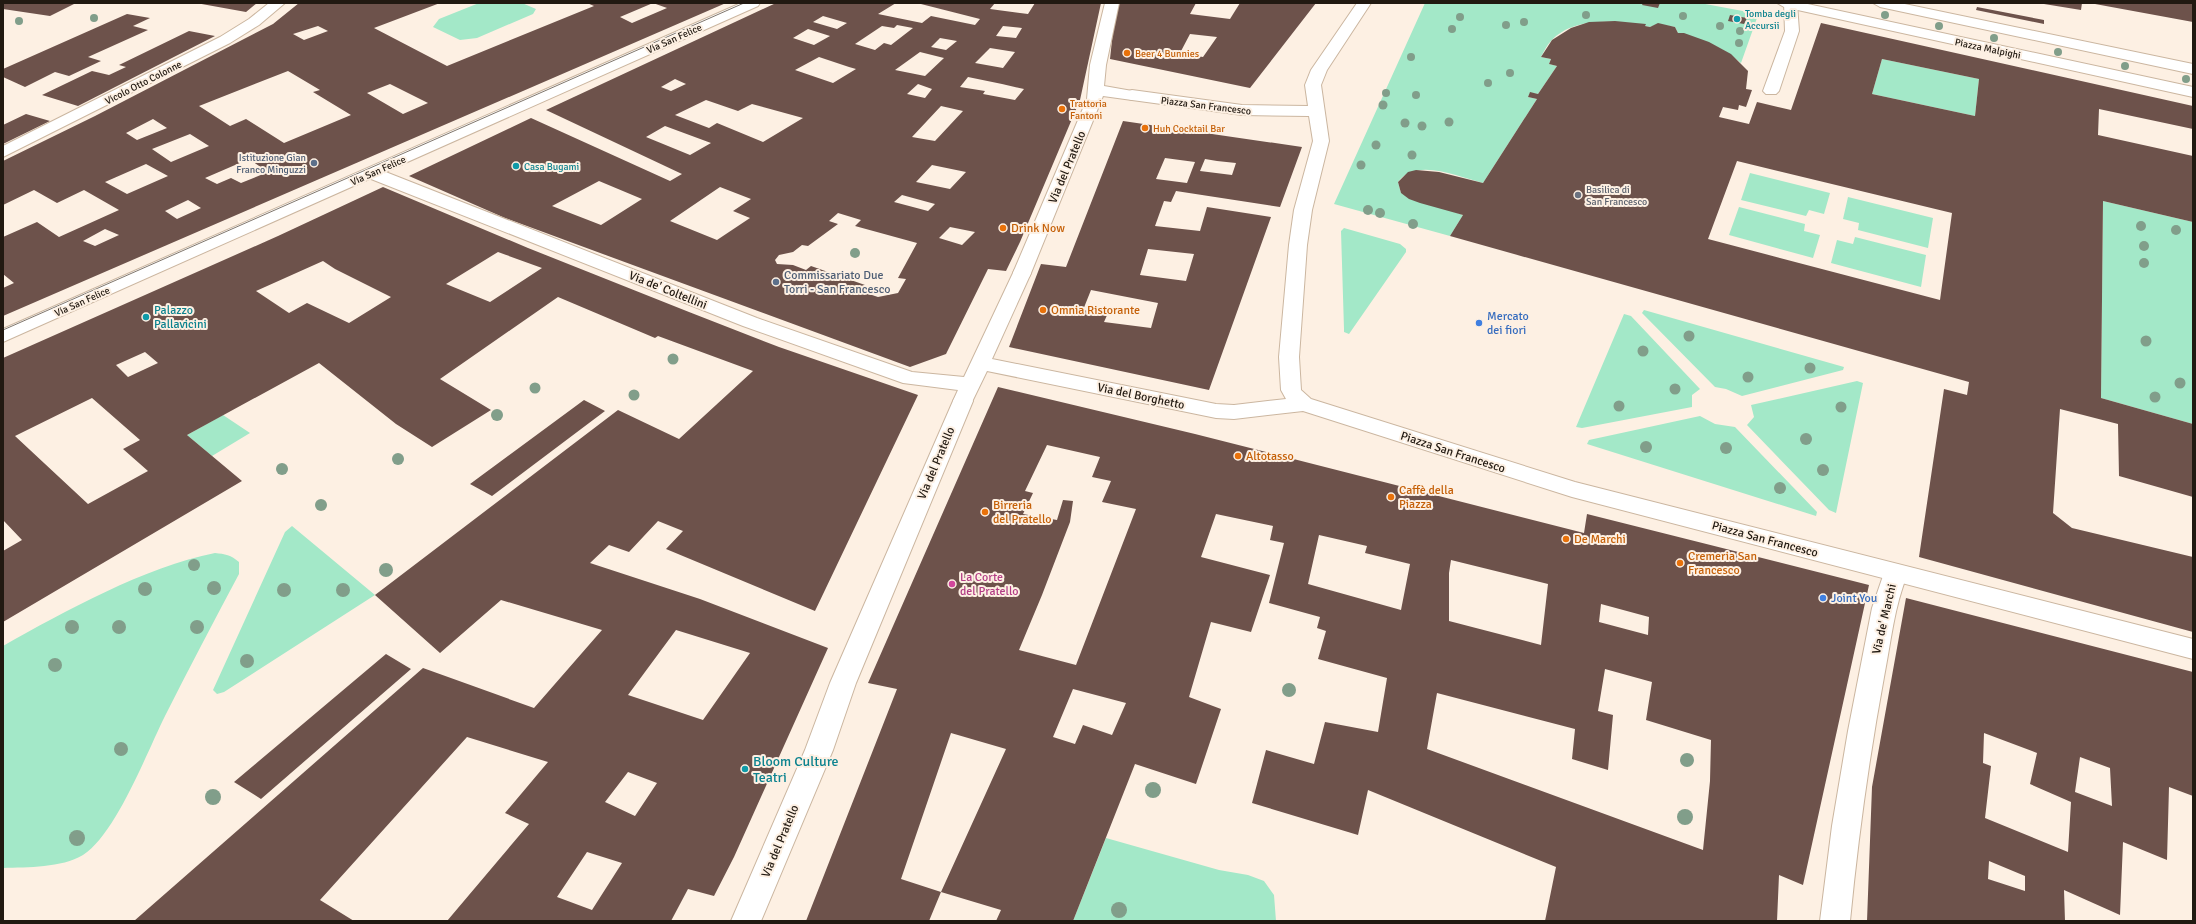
<svg xmlns="http://www.w3.org/2000/svg" width="2196" height="924" viewBox="0 0 2196 924" font-family="Signika,sans-serif">
<style>
.green{fill:#a3e8c8}
.building{fill:#6d524b;fill-rule:evenodd}
.lines{fill:none;stroke-linecap:round;stroke-linejoin:round}
.service-casing{stroke:#cbb6a0;stroke-width:2}
.pedestrian-casing{stroke:#cbb6a0;stroke-width:2}
.minor-casing{stroke:#cbb6a0;stroke-width:2}
.tertiary-casing{stroke:#cbb6a0;stroke-width:2}
.service{fill:#fff;fill-rule:evenodd}
.pedestrian{fill:#fff;fill-rule:evenodd}
.minor{fill:#fff;fill-rule:evenodd}
.tertiary{fill:#fff;fill-rule:evenodd}
.tram{stroke:#81776d;stroke-width:1}
.tree{fill:#819e8a}
.culture-dot{fill:#0f9aa8;stroke:#fdf0e3;stroke-width:1.5}
.food-dot{fill:#e8710a;stroke:#fdf0e3;stroke-width:1.5}
.service-dot{fill:#5c6f8a;stroke:#fdf0e3;stroke-width:1.5}
.worship-dot{fill:#6b7280;stroke:#fdf0e3;stroke-width:1.5}
.shop-dot{fill:#3f7fe0;stroke:#fdf0e3;stroke-width:1.5}
.hotel-dot{fill:#d1479c;stroke:#fdf0e3;stroke-width:1.5}
.labels{text-anchor:middle;stroke-width:4;stroke-linejoin:round;paint-order:stroke}
.far-culture-label{font-size:10px;fill:#0d838f;stroke:#fdf0e3;text-anchor:start}
.far-street-label{font-size:10px;fill:#211911;stroke:#fdf0e3}
.far-food-label{font-size:10px;fill:#c56008;stroke:#fdf0e3;text-anchor:start}
.far-service-label{font-size:10px;fill:#4e5e75;stroke:#fdf0e3;text-anchor:end}
.far-worship-label{font-size:10px;fill:#5b616d;stroke:#fdf0e3;text-anchor:start}
.street-label{font-size:12px;fill:#211911;stroke:#fdf0e3}
.food-label{font-size:12px;fill:#c56008;stroke:#fdf0e3;text-anchor:start}
.service-label{font-size:12px;fill:#4e5e75;stroke:#fdf0e3;text-anchor:start}
.culture-label{font-size:12px;fill:#0d838f;stroke:#fdf0e3;text-anchor:start}
.shop-label{font-size:12px;fill:#366cbe;stroke:#fdf0e3;text-anchor:start}
.hotel-label{font-size:12px;fill:#b23c85;stroke:#fdf0e3;text-anchor:start}
.near-culture-label{font-size:14px;fill:#0d838f;stroke:#fdf0e3;text-anchor:start}
</style>
<rect width="100%" height="100%" fill="#fdf0e3"/>
<path class="green" d="M 479,3 L 522,3 L 536,9 L 533,14 L 477,38 L 460,40 L 433,27 L 439,19 Z
M 1425,3 L 1700,3 L 1748,12 L 1757,18 L 1741,63 C 1720,45 1703,40 1678,33 L 1675,27 L 1658,24 L 1650,27 L 1645,26 L 1645,25 C 1617,21 1573,16 1551,41 C 1547,45 1544,51 1541,57 L 1551,59 L 1549,64 L 1557,66 L 1538,94 L 1530,93 L 1528,97 L 1537,99 L 1483,183 C 1459,177 1416,157 1398,182 L 1401,193 L 1463,215 L 1450,236 L 1334,204 Z
M 1882,59 L 1979,79 L 1975,116 L 1872,94 Z
M 1750,173 L 1830,193 L 1824,214 L 1809,210 L 1806,216 L 1741,200 Z
M 1848,197 L 1933,218 L 1928,248 L 1858,230 L 1859,223 L 1843,219 Z
M 2103,201 L 2193,222 L 2193,424 L 2101,398 Z
M 1739,207 L 1805,224 L 1804,231 L 1820,235 L 1813,258 L 1729,235 Z
M 1344,228 L 1400,244 L 1406,249 L 1406,252 L 1349,334 L 1344,332 L 1344,329 L 1341,231 Z
M 1855,237 L 1926,255 L 1921,287 L 1831,263 L 1837,240 L 1853,244 Z
M 1644,310 L 1844,367 L 1843,370 L 1742,396 L 1726,389 L 1715,387 L 1642,313 Z
M 1624,314 L 1631,316 L 1700,389 L 1692,395 L 1692,407 L 1582,428 L 1576,427 Z
M 1857,381 L 1863,383 L 1836,513 L 1829,510 L 1747,425 L 1754,417 L 1751,405 Z
M 223,415 L 250,433 L 212,456 L 187,435 Z
M 1700,416 L 1715,424 L 1735,427 L 1817,512 L 1816,516 L 1587,444 L 1589,440 Z
M 292,526 L 375,595 L 224,692 L 217,694 L 213,690 L 285,532 Z
M 215,553 C 225,554 231,555 239,562 L 239,574 C 214,621 189,668 165,716 C 147,752 116,834 83,855 C 61,868 28,867 3,868 L 3,646 C 65,611 145,567 215,553 Z
M 1106,838 L 1219,870 L 1248,875 L 1264,881 L 1274,895 L 1276,921 L 1073,921 Z"/>
<path class="building" d="M 3,3 L 76,3 L 50,16 L 3,9 Z
M 196,3 L 257,3 L 246,12 Z
M 299,3 L 440,3 L 374,28 L 447,66 L 594,6 L 587,3 L 726,3 L 3,316 L 3,288 L 14,283 L 3,274 L 3,237 L 37,222 L 59,237 L 119,210 L 84,190 L 57,203 L 34,190 L 3,205 L 3,161 L 95,116 L 273,24 ZM 653,3 L 667,8 L 632,23 L 620,17 ZM 318,26 L 328,31 L 304,40 L 293,34 ZM 288,71 L 320,90 L 313,92 L 351,115 L 284,143 L 246,119 L 230,126 L 199,106 ZM 390,84 L 428,103 L 403,114 L 367,93 ZM 153,119 L 167,128 L 137,140 L 126,133 ZM 190,134 L 209,146 L 171,162 L 152,149 ZM 249,159 L 268,172 L 241,183 L 231,178 L 217,184 L 205,178 ZM 146,164 L 168,176 L 127,194 L 105,182 ZM 188,200 L 201,208 L 177,219 L 165,211 ZM 105,229 L 119,235 L 95,246 L 83,241 Z
M 776,3 L 896,3 L 878,14 L 922,23 L 931,16 L 975,25 L 980,19 L 917,3 L 995,3 L 990,9 L 1028,14 L 1035,3 L 1101,3 L 1080,100 L 1020,242 L 1006,271 L 988,269 L 946,354 L 910,367 L 505,218 L 409,176 L 531,118 L 670,181 L 682,174 L 546,110 ZM 823,16 L 847,23 L 837,29 L 813,22 ZM 897,25 L 913,28 L 891,45 L 884,43 L 875,50 L 855,44 L 882,26 L 894,28 ZM 1003,26 L 1022,28 L 1016,38 L 996,36 ZM 808,29 L 830,36 L 814,45 L 793,38 ZM 940,38 L 957,41 L 946,50 L 931,47 ZM 990,48 L 1015,52 L 1003,68 L 975,63 ZM 920,52 L 944,58 L 925,76 L 895,70 ZM 819,57 L 849,67 L 856,69 L 833,83 L 795,70 ZM 968,77 L 1002,84 L 1024,89 L 1015,100 L 983,94 L 985,91 L 960,87 ZM 675,79 L 686,84 L 671,91 L 661,87 ZM 918,84 L 932,89 L 925,98 L 907,94 ZM 706,100 L 738,111 L 752,104 L 803,118 L 763,142 L 717,123 L 709,128 L 675,115 ZM 941,106 L 963,111 L 935,141 L 912,137 ZM 665,126 L 711,143 L 690,155 L 646,137 ZM 932,165 L 966,172 L 950,189 L 916,182 ZM 599,181 L 642,199 L 601,225 L 552,206 ZM 720,187 L 751,199 L 733,211 L 750,218 L 717,240 L 670,221 ZM 902,195 L 935,204 L 928,211 L 894,202 ZM 838,213 L 861,220 L 855,226 L 917,243 L 898,278 L 906,279 L 898,293 L 878,297 L 860,291 L 865,285 L 811,266 L 806,270 L 793,265 L 777,264 L 775,260 L 779,255 L 793,252 L 802,245 L 808,246 L 838,224 L 829,221 ZM 950,227 L 975,232 L 962,245 L 939,238 Z
M 1116,3 L 1196,3 L 1190,14 L 1230,19 L 1240,3 L 1316,3 L 1250,88 L 1110,59 ZM 1190,34 L 1217,37 L 1203,57 L 1180,53 Z
M 1643,3 L 1660,3 L 1658,8 L 1642,5 Z
M 2044,3 L 2082,3 L 2081,10 L 2044,4 Z
M 2193,3 L 2193,22 L 2095,4 L 2096,3 Z
M 1977,7 L 2044,20 L 2044,24 L 1976,10 Z
M 127,14 L 150,18 L 133,26 L 148,30 L 88,57 L 101,61 L 69,76 L 55,72 L 25,87 L 3,77 L 3,69 Z
M 1730,15 L 1747,18 L 1744,24 L 1728,21 Z
M 1615,21 L 1646,24 L 1645,26 L 1650,27 L 1658,23 L 1675,27 L 1678,33 L 1684,33 L 1709,42 L 1731,54 L 1748,71 L 1746,89 L 1752,90 L 1746,107 L 1739,105 L 1738,110 L 1723,107 L 1719,117 L 1749,124 L 1757,102 L 1791,110 L 1821,23 L 2193,106 L 2193,129 L 2099,109 L 2098,135 L 2193,156 L 2193,222 L 2103,201 L 2101,398 L 2193,424 L 2193,497 L 2119,476 L 2118,424 L 2060,409 L 2053,513 L 2072,528 L 2193,557 L 2193,632 L 1919,557 L 1944,389 L 1967,395 L 1969,382 L 1450,236 L 1463,215 L 1420,203 L 1409,199 L 1401,193 L 1398,182 L 1408,172 L 1416,170 L 1439,172 L 1483,183 L 1537,99 L 1528,97 L 1530,92 L 1538,94 L 1557,66 L 1549,64 L 1551,59 L 1541,57 L 1552,40 L 1571,28 L 1589,22 ZM 1882,59 L 1979,79 L 1975,116 L 1872,94 ZM 1737,161 L 1952,213 L 1940,300 L 1708,239 Z
M 189,31 L 215,36 L 78,106 L 42,95 L 92,71 L 109,75 L 126,67 L 119,65 Z
M 26,114 L 50,121 L 3,144 L 3,125 Z
M 1123,121 L 1302,147 L 1280,207 L 1176,191 L 1171,202 L 1164,201 L 1155,226 L 1200,231 L 1207,207 L 1271,217 L 1209,390 L 1009,347 L 1041,264 L 1066,267 ZM 1165,158 L 1195,162 L 1187,183 L 1156,179 ZM 1205,159 L 1217,161 L 1236,163 L 1232,175 L 1200,171 ZM 1148,249 L 1194,254 L 1186,281 L 1140,275 ZM 1091,290 L 1158,303 L 1151,328 L 1104,322 L 1108,313 L 1083,310 Z
M 383,187 L 528,248 L 689,312 L 779,347 L 918,395 L 815,611 L 666,549 L 683,531 L 658,521 L 629,552 L 609,545 L 590,563 L 700,599 L 828,648 L 734,857 L 714,896 L 688,889 L 671,921 L 447,921 L 529,824 L 505,813 L 548,762 L 467,737 L 320,900 L 354,921 L 134,921 L 423,668 L 534,708 L 602,630 L 501,600 L 440,653 L 375,595 L 618,410 L 679,439 L 753,371 L 658,336 L 655,338 L 558,297 L 440,379 L 491,410 L 432,447 L 396,424 L 319,363 L 187,435 L 242,481 L 3,622 L 3,551 L 22,540 L 3,520 L 3,358 L 278,236 ZM 498,252 L 542,268 L 490,302 L 446,284 ZM 323,261 L 335,269 L 391,297 L 349,323 L 307,303 L 289,313 L 256,291 ZM 145,352 L 158,363 L 128,377 L 116,365 ZM 92,398 L 140,440 L 123,449 L 148,471 L 88,504 L 15,436 ZM 676,630 L 750,653 L 703,720 L 628,695 ZM 628,772 L 657,783 L 635,816 L 605,802 ZM 587,852 L 622,863 L 592,910 L 557,897 Z
M 998,387 L 1195,434 L 1584,533 L 1587,514 L 1869,585 L 1803,885 L 1779,875 L 1777,921 L 1545,921 L 1556,867 L 1368,790 L 1358,835 L 1252,803 L 1266,750 L 1314,764 L 1325,722 L 1378,732 L 1387,678 L 1318,659 L 1326,631 L 1317,628 L 1320,617 L 1269,603 L 1284,543 L 1270,540 L 1273,526 L 1216,514 L 1201,557 L 1270,575 L 1251,632 L 1211,622 L 1189,697 L 1221,709 L 1196,784 L 1135,764 L 1073,921 L 996,921 L 1001,910 L 941,892 L 929,921 L 806,921 L 897,689 L 868,683 ZM 1047,445 L 1100,457 L 1092,477 L 1111,481 L 1102,502 L 1136,509 L 1076,665 L 1019,650 L 1042,595 L 1070,522 L 1073,501 L 1063,500 L 1057,520 L 1023,514 L 1033,493 L 1025,491 ZM 1319,535 L 1367,546 L 1365,553 L 1410,564 L 1401,610 L 1308,584 ZM 1451,560 L 1548,584 L 1541,645 L 1449,621 L 1449,573 ZM 1601,604 L 1649,617 L 1648,635 L 1599,622 ZM 1605,669 L 1652,682 L 1646,720 L 1711,740 L 1710,781 L 1703,850 L 1427,749 L 1437,693 L 1575,729 L 1572,759 L 1608,770 L 1613,715 L 1598,711 ZM 1073,689 L 1126,703 L 1112,735 L 1083,725 L 1075,744 L 1053,737 ZM 951,733 L 1006,749 L 941,892 L 901,879 Z
M 584,400 L 605,411 L 492,496 L 470,484 Z
M 1906,598 L 2193,672 L 2193,796 L 2169,787 L 2167,860 L 2123,842 L 2120,915 L 2064,890 L 2065,921 L 1867,921 L 1872,787 ZM 1984,733 L 2037,753 L 2030,784 L 2071,802 L 2068,852 L 1985,818 L 1991,766 L 1983,763 ZM 2080,757 L 2110,768 L 2112,806 L 2075,792 ZM 1989,861 L 2025,876 L 2025,891 L 1988,879 Z
M 386,654 L 411,669 L 261,799 L 234,782 Z"/>
<g class="lines">
<g class="service-casing">
<path id="service" d="M 269,3 L 285,3 L 259,25 L 230,43 L 3,157 L 3,146 L 220,37 L 249,19 Z
M 1784,3 L 1797,4 L 1799,31 L 1779,91 L 1776,94 L 1766,94 L 1763,91 L 1785,31 Z
M 1896,564 L 1904,567 L 1908,573 C 1894,606 1891,642 1884,677 C 1869,758 1858,839 1850,921 L 1820,921 L 1832,826 L 1848,731 L 1872,608 L 1884,573 L 1888,567 Z"/>
</g>
<g class="pedestrian-casing">
<path id="pedestrian" d="M 1105,3 L 1119,3 L 1106,65 L 1104,86 L 1138,92 L 1140,95 L 1138,98 L 1132,100 L 1103,96 L 1031,273 L 1029,277 L 1022,279 L 1015,277 L 1013,273 L 1087,99 L 1090,65 Z
M 963,394 L 970,396 L 973,401 L 856,683 L 833,750 L 761,921 L 731,921 L 805,750 L 830,683 L 953,401 L 956,396 Z"/>
</g>
<g class="minor-casing">
<path id="minor" d="M 1357,3 L 1371,3 L 1327,70 L 1321,85 L 1329,141 L 1312,210 L 1307,245 L 1299,357 L 1301,390 L 1311,399 L 1575,482 L 2193,639 L 2193,659 L 1572,497 L 1303,411 L 1234,419 L 1216,418 L 987,371 L 970,406 L 963,408 L 956,406 L 953,401 L 958,390 L 903,383 L 743,326 L 366,177 L 364,173 L 366,169 L 378,169 L 757,318 L 912,372 L 964,377 L 1013,273 L 1015,269 L 1022,267 L 1029,269 L 1031,273 L 992,359 L 1216,404 L 1234,405 L 1286,399 L 1281,390 L 1279,357 L 1289,245 L 1294,210 L 1313,141 L 1309,116 L 1242,115 L 1132,100 L 1126,98 L 1124,95 L 1126,92 L 1132,90 L 1242,105 L 1308,106 L 1305,85 L 1311,70 Z"/>
</g>
<g class="tertiary-casing">
<path id="tertiary" d="M 741,3 L 760,3 L 758,6 L 3,342 L 3,329 Z
M 1777,3 L 1803,3 L 2193,87 L 2193,97 L 1784,7 Z
M 1873,3 L 1900,3 L 2193,64 L 2193,74 L 1880,7 Z"/>
</g>
<use href="#service" class="service"/>
<use href="#pedestrian" class="pedestrian"/>
<use href="#minor" class="minor"/>
<use href="#tertiary" class="tertiary"/>
<path class="tram" d="M 3,330 L 744,3"/>
</g>
<g class="tree">
<circle cx="1586" cy="15" r="4"/>
<circle cx="1885" cy="15" r="4"/>
<circle cx="1683" cy="16" r="4"/>
<circle cx="1460" cy="17" r="4"/>
<circle cx="94" cy="18" r="4"/>
<circle cx="19" cy="21" r="4"/>
<circle cx="1524" cy="22" r="4"/>
<circle cx="1506" cy="25" r="4"/>
<circle cx="1720" cy="26" r="4"/>
<circle cx="1939" cy="26" r="4"/>
<circle cx="1452" cy="29" r="4"/>
<circle cx="1740" cy="31" r="4"/>
<circle cx="1994" cy="38" r="4"/>
<circle cx="1739" cy="43" r="4"/>
<circle cx="2058" cy="52" r="4"/>
<circle cx="1411" cy="57" r="4"/>
<circle cx="2125" cy="66" r="4"/>
<circle cx="1510" cy="73" r="4"/>
<circle cx="2186" cy="79" r="4"/>
<circle cx="1488" cy="83" r="4"/>
<circle cx="1386" cy="93" r="4"/>
<circle cx="1416" cy="95" r="4"/>
<circle cx="1383" cy="105" r="4.5"/>
<circle cx="1449" cy="122" r="4.5"/>
<circle cx="1405" cy="123" r="4.5"/>
<circle cx="1422" cy="126" r="4.5"/>
<circle cx="1376" cy="145" r="4.5"/>
<circle cx="1412" cy="155" r="4.5"/>
<circle cx="1361" cy="165" r="4.5"/>
<circle cx="1368" cy="210" r="5"/>
<circle cx="1380" cy="213" r="5"/>
<circle cx="1413" cy="224" r="5"/>
<circle cx="2141" cy="226" r="5"/>
<circle cx="2176" cy="230" r="5"/>
<circle cx="2144" cy="246" r="5"/>
<circle cx="855" cy="253" r="5"/>
<circle cx="2144" cy="263" r="5"/>
<circle cx="1689" cy="336" r="5.5"/>
<circle cx="2146" cy="341" r="5.5"/>
<circle cx="1643" cy="351" r="5.5"/>
<circle cx="673" cy="359" r="5.5"/>
<circle cx="1810" cy="368" r="5.5"/>
<circle cx="1748" cy="377" r="5.5"/>
<circle cx="2180" cy="383" r="5.5"/>
<circle cx="535" cy="388" r="5.5"/>
<circle cx="1675" cy="389" r="5.5"/>
<circle cx="634" cy="395" r="5.5"/>
<circle cx="2155" cy="397" r="5.5"/>
<circle cx="1619" cy="406" r="5.5"/>
<circle cx="1841" cy="407" r="5.5"/>
<circle cx="497" cy="415" r="6"/>
<circle cx="1806" cy="439" r="6"/>
<circle cx="1646" cy="447" r="6"/>
<circle cx="1726" cy="448" r="6"/>
<circle cx="398" cy="459" r="6"/>
<circle cx="282" cy="469" r="6"/>
<circle cx="1823" cy="470" r="6"/>
<circle cx="1780" cy="488" r="6"/>
<circle cx="321" cy="505" r="6"/>
<circle cx="194" cy="565" r="6"/>
<circle cx="386" cy="570" r="7"/>
<circle cx="214" cy="588" r="7"/>
<circle cx="145" cy="589" r="7"/>
<circle cx="284" cy="590" r="7"/>
<circle cx="343" cy="590" r="7"/>
<circle cx="72" cy="627" r="7"/>
<circle cx="119" cy="627" r="7"/>
<circle cx="197" cy="627" r="7"/>
<circle cx="247" cy="661" r="7"/>
<circle cx="55" cy="665" r="7"/>
<circle cx="1289" cy="690" r="7"/>
<circle cx="121" cy="749" r="7"/>
<circle cx="1687" cy="760" r="7"/>
<circle cx="1153" cy="790" r="8"/>
<circle cx="213" cy="797" r="8"/>
<circle cx="1685" cy="817" r="8"/>
<circle cx="77" cy="838" r="8"/>
<circle cx="1119" cy="910" r="8"/>
</g>
<g class="culture-dot">
<circle cx="1737" cy="19" r="4"/>
<circle cx="516" cy="166" r="4"/>
<circle cx="146" cy="317" r="4"/>
<circle cx="745" cy="769" r="4"/>
</g>
<g class="food-dot">
<circle cx="1127" cy="53" r="4"/>
<circle cx="1062" cy="109" r="4"/>
<circle cx="1145" cy="128" r="4"/>
<circle cx="1003" cy="228" r="4"/>
<circle cx="1043" cy="310" r="4"/>
<circle cx="1238" cy="456" r="4"/>
<circle cx="1391" cy="497" r="4"/>
<circle cx="985" cy="512" r="4"/>
<circle cx="1566" cy="539" r="4"/>
<circle cx="1680" cy="563" r="4"/>
</g>
<g class="service-dot">
<circle cx="314" cy="163" r="4"/>
<circle cx="776" cy="282" r="4"/>
</g>
<circle class="worship-dot" cx="1578" cy="195" r="4"/>
<g class="shop-dot">
<circle cx="1479" cy="323" r="4"/>
<circle cx="1823" cy="598" r="4"/>
</g>
<circle class="hotel-dot" cx="952" cy="584" r="4"/>
<g class="labels">
<g class="far-culture-label">
<text x="1745" y="17">Tomba degli<tspan x="1745" dy="12">Accursii</tspan></text>
<text x="524" y="170">Casa Bugami</text>
</g>
<g class="far-street-label">
<text transform="translate(674 38) rotate(-24)" y="4">Via San Felice</text>
<text transform="translate(1988 48) rotate(12)" y="4">Piazza Malpighi</text>
<text transform="translate(143 82) rotate(-27)" y="4">Vicolo Otto Colonne</text>
<text transform="translate(1206 105) rotate(7)" y="4">Piazza San Francesco</text>
<text transform="translate(378 170) rotate(-24)" y="4">Via San Felice</text>
<text transform="translate(82 301) rotate(-24)" y="4">Via San Felice</text>
</g>
<g class="far-food-label">
<text x="1135" y="57">Beer 4 Bunnies</text>
<text x="1070" y="107">Trattoria<tspan x="1070" dy="12">Fantoni</tspan></text>
<text x="1153" y="132">Huh Cocktail Bar</text>
</g>
<g class="far-service-label">
<text x="306" y="161">Istituzione Gian<tspan x="306" dy="12">Franco Minguzzi</tspan></text>
</g>
<g class="far-worship-label">
<text x="1586" y="193">Basilica di<tspan x="1586" dy="12">San Francesco</tspan></text>
</g>
<g class="street-label">
<text transform="translate(1067 167) rotate(-67)" y="4">Via del Pratello</text>
<text transform="translate(668 290) rotate(22)" y="4">Via de' Coltellini</text>
<text transform="translate(1141 396) rotate(12)" y="4">Via del Borghetto</text>
<text transform="translate(1453 452) rotate(18)" y="4">Piazza San Francesco</text>
<text transform="translate(936 463) rotate(-67)" y="4">Via del Pratello</text>
<text transform="translate(1765 539) rotate(15)" y="4">Piazza San Francesco</text>
<text transform="translate(1884 619) rotate(-77)" y="4">Via de' Marchi</text>
<text transform="translate(780 841) rotate(-67)" y="4">Via del Pratello</text>
</g>
<g class="food-label">
<text x="1011" y="232">Drink Now</text>
<text x="1051" y="314">Omnia Ristorante</text>
<text x="1246" y="460">Altotasso</text>
<text x="1399" y="494">Caffè della<tspan x="1399" dy="14">Piazza</tspan></text>
<text x="993" y="509">Birreria<tspan x="993" dy="14">del Pratello</tspan></text>
<text x="1574" y="543">De Marchi</text>
<text x="1688" y="560">Cremeria San<tspan x="1688" dy="14">Francesco</tspan></text>
</g>
<g class="service-label">
<text x="784" y="279">Commissariato Due<tspan x="784" dy="14">Torri - San Francesco</tspan></text>
</g>
<g class="culture-label">
<text x="154" y="314">Palazzo<tspan x="154" dy="14">Pallavicini</tspan></text>
</g>
<g class="shop-label">
<text x="1487" y="320">Mercato<tspan x="1487" dy="14">dei fiori</tspan></text>
<text x="1831" y="602">Joint You</text>
</g>
<g class="hotel-label">
<text x="960" y="581">La Corte<tspan x="960" dy="14">del Pratello</tspan></text>
</g>
<g class="near-culture-label">
<text x="753" y="766">Bloom Culture<tspan x="753" dy="16">Teatri</tspan></text>
</g>
</g>
<rect width="2196" height="924" fill="none" stroke="#211911" stroke-width="8"/>
</svg>
